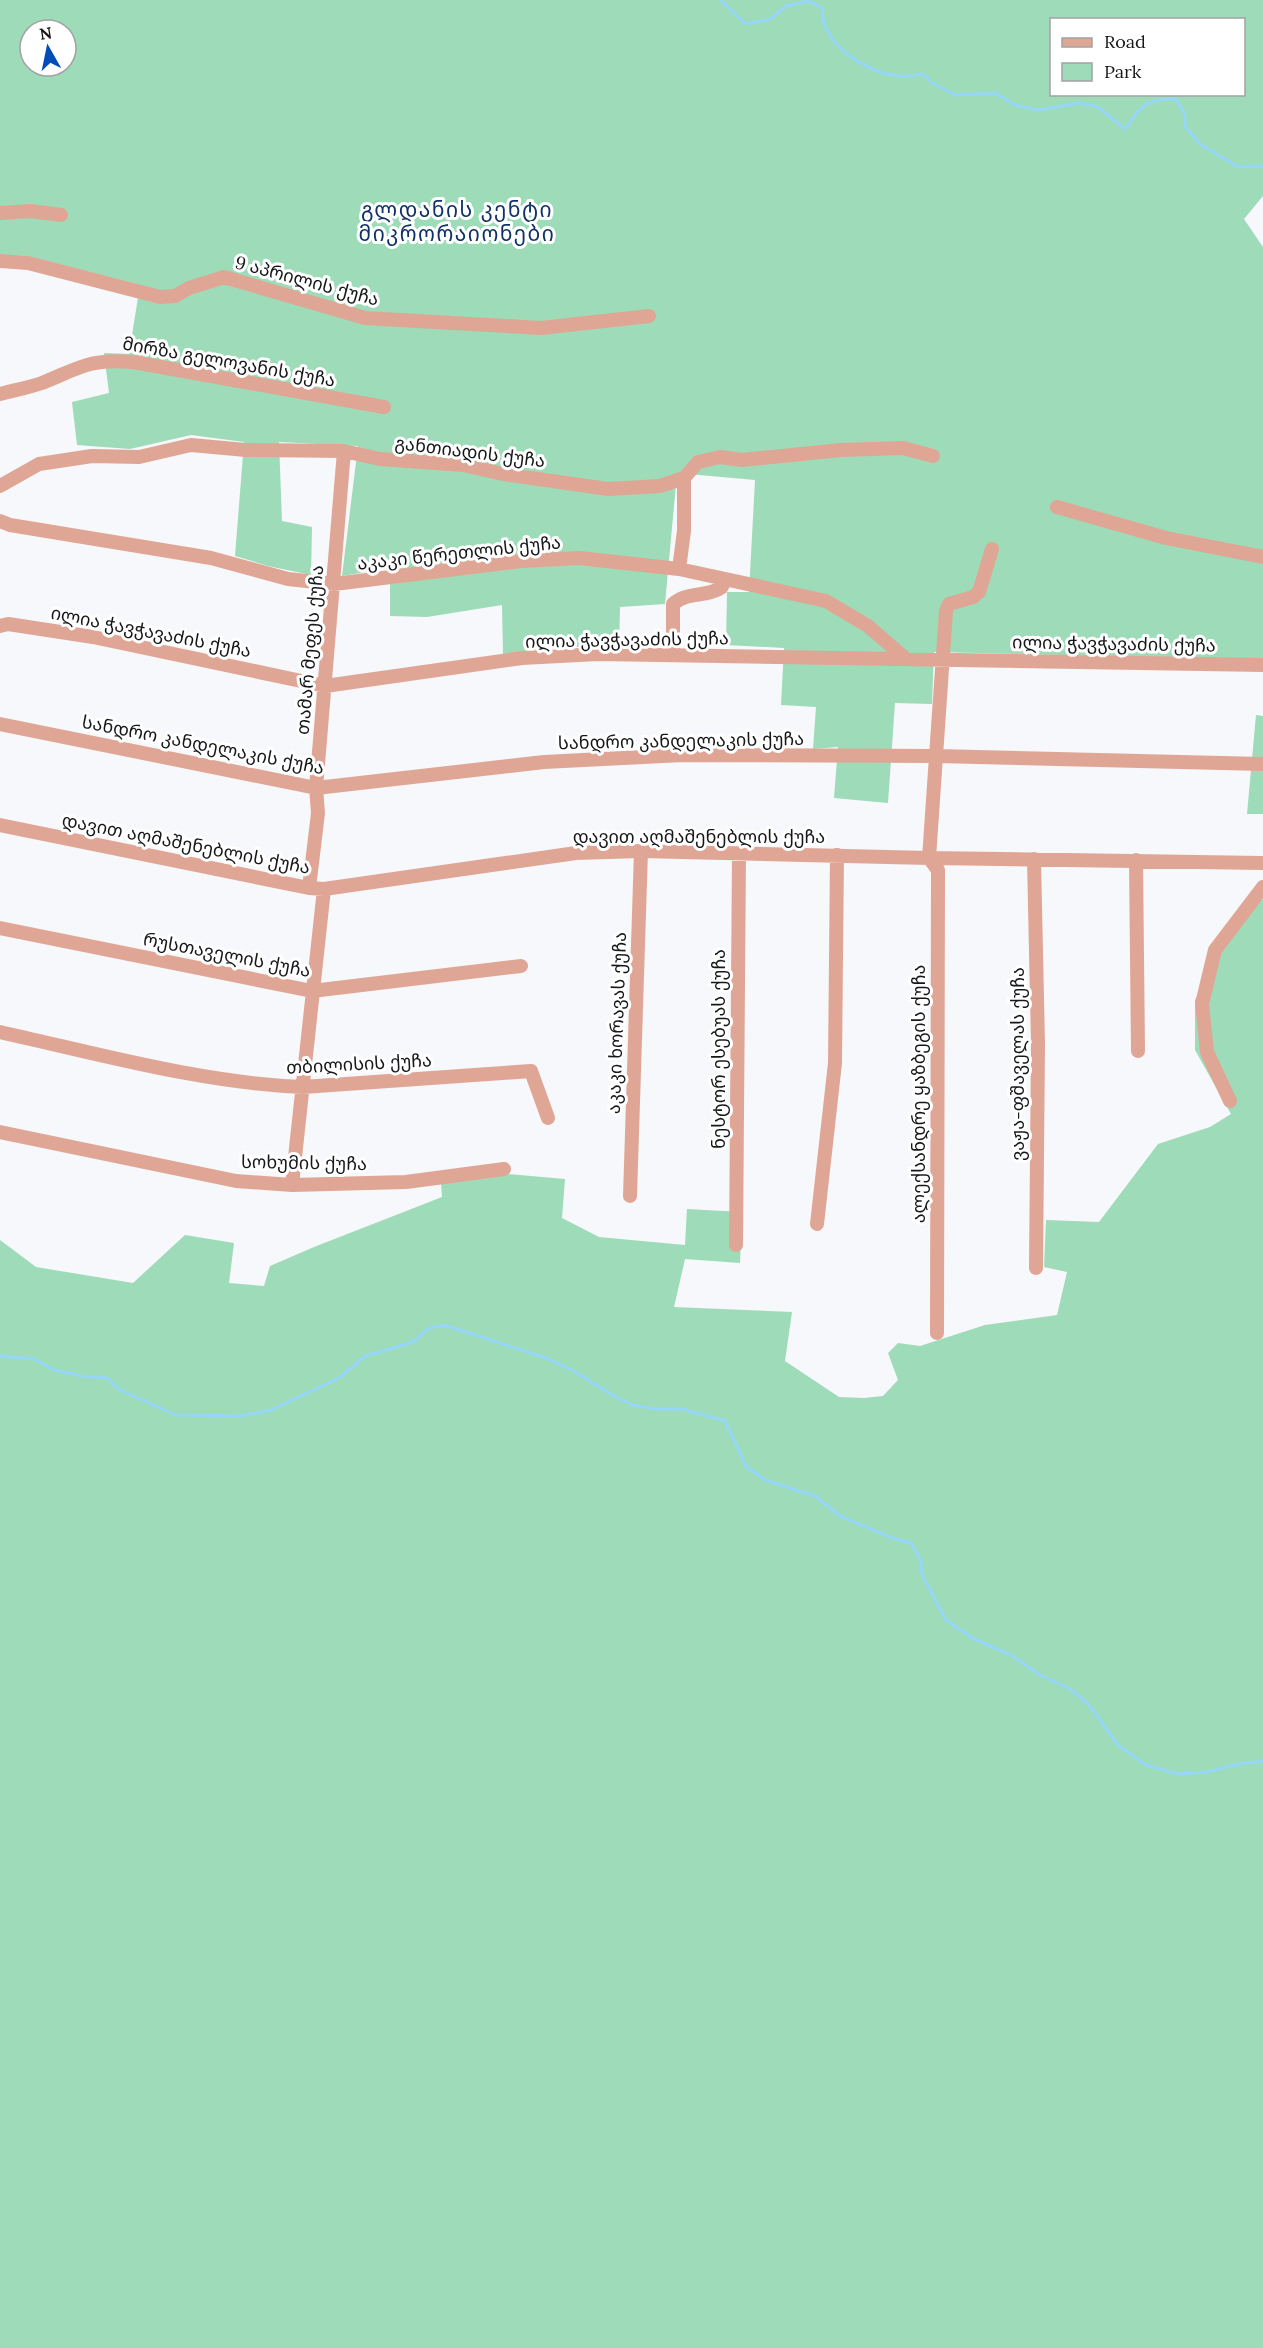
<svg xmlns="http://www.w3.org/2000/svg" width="1263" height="2348" viewBox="0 0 1263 2348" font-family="Lora,'Noto Sans Georgian',serif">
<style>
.green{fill:#9edbb8;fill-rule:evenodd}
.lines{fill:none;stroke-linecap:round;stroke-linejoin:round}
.stream{stroke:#95d6f9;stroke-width:3}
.minor{stroke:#e0a695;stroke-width:14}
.labels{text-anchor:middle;stroke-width:6;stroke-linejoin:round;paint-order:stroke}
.street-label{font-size:18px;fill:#161719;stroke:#fff}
.quarter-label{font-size:21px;letter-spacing:1.5px;fill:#113266;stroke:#fff}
</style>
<rect width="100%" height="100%" fill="#f6f8fc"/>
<path class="green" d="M 0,0 L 1263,0 L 1263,196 L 1244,219 L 1263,247 L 1263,660 L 934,652 L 932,704 L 895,703 L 888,803 L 834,798 L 838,747 L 813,749 L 816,707 L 781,705 L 784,648 L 726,645 L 727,592 L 749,592 L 755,480 L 677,473 L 665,604 L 620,607 L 619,647 L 566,647 L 503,654 L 502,605 L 427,617 L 390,616 L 390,568 L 342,576 L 358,446 L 279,442 L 282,521 L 312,527 L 311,575 L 268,566 L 235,556 L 244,442 L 191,435 L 130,449 L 77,445 L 72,402 L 109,393 L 104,353 L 129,354 L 140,285 L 27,256 L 0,255 ZM 1052,20 L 1244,20 L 1244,94 L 1052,94 ZM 30,30 L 66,30 L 66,66 L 30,66 Z
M 1256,715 L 1263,716 L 1263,814 L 1247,814 Z
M 1255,900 L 1263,900 L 1263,2348 L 0,2348 L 0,1240 L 36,1267 L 133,1283 L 185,1235 L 234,1243 L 229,1283 L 264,1286 L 270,1266 L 314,1247 L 442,1197 L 441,1183 L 507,1174 L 565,1179 L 562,1218 L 599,1237 L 685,1245 L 687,1209 L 742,1212 L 740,1263 L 685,1259 L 674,1307 L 792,1312 L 785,1361 L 839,1397 L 864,1398 L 883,1396 L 898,1380 L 888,1353 L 898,1343 L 920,1346 L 985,1325 L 1057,1315 L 1067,1272 L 1044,1267 L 1046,1220 L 1099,1222 L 1158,1144 L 1210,1127 L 1231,1114 L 1195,1050 L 1195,1000 L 1223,945 Z"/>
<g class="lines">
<path class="stream" d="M 720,0 L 746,24 L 770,19 L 786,6 L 808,1 L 822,8 C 823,14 823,21 825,26 C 836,53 872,74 900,76 C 908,77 916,75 923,74 L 935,85 L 956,95 L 995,93 L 1015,105 L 1038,110 L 1079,103 L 1098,107 L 1125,129 C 1141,106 1146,98 1176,99 L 1185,115 L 1185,126 L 1200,144 L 1238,167 L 1263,166
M 0,1356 L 34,1359 L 54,1370 L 82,1376 L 108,1378 L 118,1389 L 176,1415 L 241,1416 L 271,1410 L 339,1378 L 365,1356 L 413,1342 L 429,1328 L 444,1325 L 546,1358 L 572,1370 L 614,1396 L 632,1405 L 656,1409 L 682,1409 L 725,1421 L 746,1466 L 765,1480 L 815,1496 L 840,1516 L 895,1539 L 911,1543 L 921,1561 L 922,1575 L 946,1620 L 974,1639 L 1011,1655 L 1040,1675 L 1070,1689 L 1088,1704 L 1119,1746 L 1146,1765 L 1177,1774 L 1207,1772 L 1238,1764 L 1263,1761"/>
<path class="minor" d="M 0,213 L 31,211 L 61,215
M 0,261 L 28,263 L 160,297 L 175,296 L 189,288 L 224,277 L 365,318 L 541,328 L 649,316
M 0,394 C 14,390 28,388 42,383 C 79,368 91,358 133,362 L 384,407
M 0,486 L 39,464 L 92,456 L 139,457 L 191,445 L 246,450 L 344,451 L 380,459 L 463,465 L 503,474 L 608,489 L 660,486 L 684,478 L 698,462 L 720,457 L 742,460 L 841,450 L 903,448 L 933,456
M 1057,507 L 1166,538 L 1263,557
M 0,521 L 10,525 L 211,558 L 288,579 L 334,584 L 521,561 L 579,558 L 679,569 L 826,601 L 868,626 L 906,659
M 679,569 L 684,531 L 684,478
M 0,626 L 8,624 L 93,637 L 325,686 L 522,658 L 598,654 L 1263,665
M 673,655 L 673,604 C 687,591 707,598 722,587 L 723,579
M 0,724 L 316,788 L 544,762 L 683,755 L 937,756 L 1263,764
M 0,825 L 309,888 L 324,889 L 576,853 L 641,851 L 929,858 L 1263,863
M 1034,859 L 1038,1044 L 1036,1268
M 1136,860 L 1138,1051
M 309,888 L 318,813 L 316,788 L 344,451
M 0,928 L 312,991 L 521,966
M 0,1032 C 99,1054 202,1083 303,1087 L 531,1071 L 548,1118
M 1230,1101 L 1207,1052 L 1202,1004 L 1215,950 L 1263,887
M 0,1132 L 236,1181 L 292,1185 L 406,1182 L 504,1169
M 292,1185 L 324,889
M 630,1196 L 641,851
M 817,1224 L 835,1063 L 837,855
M 736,1245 L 739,853
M 937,1333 L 938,870 L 929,858 L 946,611 L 949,604 L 973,597 L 979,592 L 992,549"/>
</g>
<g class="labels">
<g class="street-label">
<text transform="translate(307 281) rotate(15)" y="6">9 აპრილის ქუჩა</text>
<text transform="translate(229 362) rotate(10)" y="6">მირზა გელოვანის ქუჩა</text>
<text transform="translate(470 452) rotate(7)" y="6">განთიადის ქუჩა</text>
<text transform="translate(459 553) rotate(-6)" y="6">აკაკი წერეთლის ქუჩა</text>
<text transform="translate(151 632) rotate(11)" y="6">ილია ჭავჭავაძის ქუჩა</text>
<text transform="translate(627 640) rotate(-1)" y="6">ილია ჭავჭავაძის ქუჩა</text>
<text transform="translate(1114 644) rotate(1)" y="6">ილია ჭავჭავაძის ქუჩა</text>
<text transform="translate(310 650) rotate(-85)" y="6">თამარ მეფეს ქუჩა</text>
<text transform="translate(681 741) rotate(-1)" y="6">სანდრო კანდელაკის ქუჩა</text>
<text transform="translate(203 745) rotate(11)" y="6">სანდრო კანდელაკის ქუჩა</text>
<text x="699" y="843">დავით აღმაშენებლის ქუჩა</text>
<text transform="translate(186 844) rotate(11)" y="6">დავით აღმაშენებლის ქუჩა</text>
<text transform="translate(227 955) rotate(11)" y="6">რუსთაველის ქუჩა</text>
<text transform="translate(617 1023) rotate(-88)" y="6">აკაკი ხორავას ქუჩა</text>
<text transform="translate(719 1049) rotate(-90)" y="6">ნესტორ ესებუას ქუჩა</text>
<text transform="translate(359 1064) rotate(-3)" y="6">თბილისის ქუჩა</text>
<text transform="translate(1018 1064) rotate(-90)" y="6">ვაჟა-ფშაველას ქუჩა</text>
<text transform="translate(919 1094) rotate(-90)" y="6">ალექსანდრე ყაზბეგის ქუჩა</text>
<text transform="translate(304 1163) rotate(1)" y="6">სოხუმის ქუჩა</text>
</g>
<g class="quarter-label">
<text x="457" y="217">გლდანის კენტი<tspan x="457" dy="24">მიკრორაიონები</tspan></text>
</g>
</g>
<rect x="1050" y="18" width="195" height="78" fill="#ffffff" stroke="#a2a2a3" stroke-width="1.5"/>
<rect x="1062" y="38" width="30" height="9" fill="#e0a695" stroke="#a2a2a3" stroke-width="1.5"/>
<text x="1104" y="48" font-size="18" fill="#161719">Road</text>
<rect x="1062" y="63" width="30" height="18" fill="#9edbb8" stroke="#a2a2a3" stroke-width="1.5"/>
<text x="1104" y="78" font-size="18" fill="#161719">Park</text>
<g transform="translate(48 48) rotate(351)"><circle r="28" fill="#ffffff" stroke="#a2a2a3" stroke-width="1.5"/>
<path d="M0-4.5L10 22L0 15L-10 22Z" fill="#014db7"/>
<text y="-9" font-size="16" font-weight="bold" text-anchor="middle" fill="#161719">N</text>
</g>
</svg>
